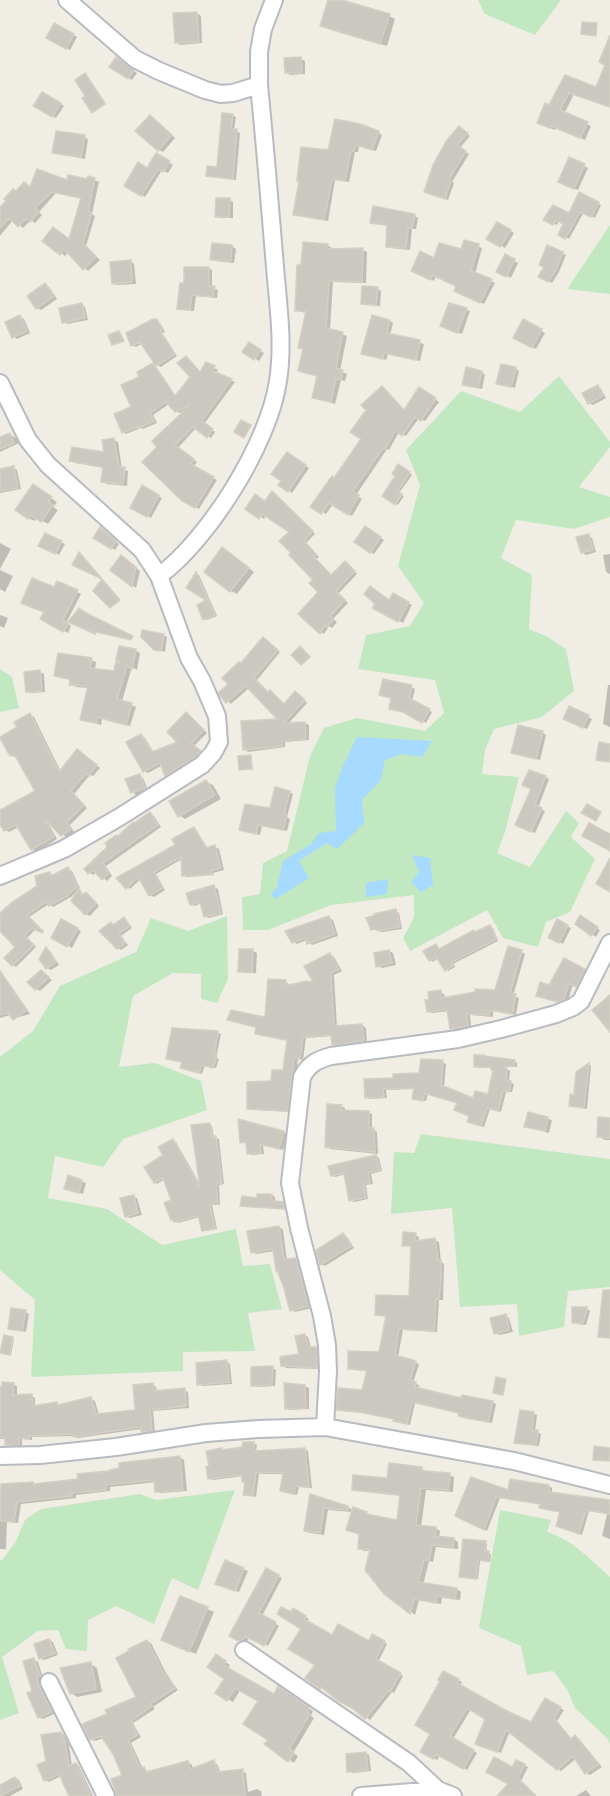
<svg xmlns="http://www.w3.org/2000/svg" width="610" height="1796" viewBox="0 0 610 1796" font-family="Barlow,sans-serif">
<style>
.green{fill:#c2e8c1}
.water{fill:#a6daff}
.shadow{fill:#0003}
.building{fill:#cbc8c2;stroke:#d5cfc3;stroke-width:1.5}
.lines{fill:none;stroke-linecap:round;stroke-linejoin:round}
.minor-casing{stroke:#b8bbc0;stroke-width:20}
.minor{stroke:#fff;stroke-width:16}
</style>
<rect width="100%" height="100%" fill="#f0ede5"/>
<path class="green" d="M 478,0 L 561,0 L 535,35 L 485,14 Z
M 610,225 L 610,294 L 567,289 Z
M 559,376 L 610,442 L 610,447 L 579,487 L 610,497 L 610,517 L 574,529 L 516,520 L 501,558 L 532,575 L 529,629 L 548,637 L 566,649 L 574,691 L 542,717 L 494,729 L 485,750 L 482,774 L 519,777 L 505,832 L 497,853 L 530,867 L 566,811 L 579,823 L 571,837 L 595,859 L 570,912 L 546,922 L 538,947 L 503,938 L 487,910 L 410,951 L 403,938 L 414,917 L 414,895 L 331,905 L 268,930 L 243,930 L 242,897 L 260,894 L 263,863 L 287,851 L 310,756 L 324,728 L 357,718 L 425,731 L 444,713 L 435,680 L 358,669 L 366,635 L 410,626 L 424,603 L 398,566 L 420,485 L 406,450 L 461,391 L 520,412 Z
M 0,669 L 12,677 L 19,708 L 0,712 Z
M 227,916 L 228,979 L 217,1003 L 201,999 L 201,974 L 173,973 L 133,996 L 119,1067 L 155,1063 L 201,1081 L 207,1110 L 123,1139 L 103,1167 L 55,1156 L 48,1198 L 107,1209 L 162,1245 L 236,1229 L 243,1266 L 270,1264 L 282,1309 L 248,1313 L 255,1351 L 183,1352 L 183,1371 L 31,1377 L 35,1300 L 0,1270 L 0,1057 L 33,1031 L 60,986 L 136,952 L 151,918 L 188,931 Z
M 421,1134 L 610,1159 L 610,1287 L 568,1291 L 564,1327 L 519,1336 L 517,1304 L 460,1307 L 452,1208 L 391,1214 L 394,1152 L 414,1153 Z
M 235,1490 L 198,1590 L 172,1578 L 154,1624 L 116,1606 L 88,1620 L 87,1651 L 66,1649 L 58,1630 L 38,1631 L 2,1657 L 19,1713 L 0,1720 L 0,1560 L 2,1560 L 15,1543 L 25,1520 L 41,1509 L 140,1494 L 156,1500 Z
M 500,1510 L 551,1520 L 547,1532 C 573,1540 591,1560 610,1577 L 610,1745 L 608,1739 L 575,1708 L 567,1689 L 553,1671 L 527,1675 L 521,1646 L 479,1628 Z"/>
<path class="water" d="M 357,737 L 432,741 L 422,757 L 402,754 L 385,760 L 381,780 L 362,800 L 364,823 L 337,849 L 327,843 L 299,861 L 309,878 L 276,899 L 271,894 L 277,887 L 283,861 L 311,844 L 319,833 L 336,831 L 335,789 L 342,768 Z
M 412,855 L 430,858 L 433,885 L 421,892 L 411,882 L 419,872 Z
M 388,879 L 387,894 L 366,897 L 366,883 Z"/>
<path class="shadow" d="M 330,0 L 337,0 L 389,16 L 395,19 L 387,46 L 328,29 L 322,25 Z
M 197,13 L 201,16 L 202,43 L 180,45 L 176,42 Z
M 55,25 L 77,37 L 70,50 L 48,37 Z
M 610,43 L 610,107 L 574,94 L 564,114 L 591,126 L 585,140 L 556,127 L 555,130 L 543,125 L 550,107 L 565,76 L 597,89 L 607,65 Z
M 301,59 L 305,61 L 305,74 L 290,75 L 286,72 Z
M 120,61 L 137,73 L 132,80 L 111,67 Z
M 85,75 L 88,77 L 105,102 L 92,111 L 87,96 Z
M 43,94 L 64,106 L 56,118 L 35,106 Z
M 232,115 L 236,117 L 234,130 L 240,133 L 236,180 L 211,177 L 207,175 L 219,169 Z
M 154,119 L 175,138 L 163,152 L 159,150 Z
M 463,130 L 470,136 L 459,149 L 469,154 L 452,182 L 454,183 L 448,200 L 429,193 Z
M 378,132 L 382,135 L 376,151 L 359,146 L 358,152 L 355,152 L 349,182 L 335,180 L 328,221 L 299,216 L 295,214 L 329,152 Z
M 84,137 L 88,139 L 85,159 L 58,154 L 54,152 Z
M 156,155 L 173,165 L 168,173 L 162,170 L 145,197 L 126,185 L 148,170 Z
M 570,159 L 588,168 L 578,190 L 563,184 Z
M 89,178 L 99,182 L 92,214 L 95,216 L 86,246 L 100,260 L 88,271 L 68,252 L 65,256 L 61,253 L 70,241 L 83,199 L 56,193 L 39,212 L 42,215 L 35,223 L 31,220 L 23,228 L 13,220 L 0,236 L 0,210 L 17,192 L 68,182 L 88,180 Z
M 580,194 L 601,205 L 595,218 L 584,212 L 569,239 L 560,234 L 565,223 L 559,220 L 557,225 L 546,220 L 569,215 Z
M 230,200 L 233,202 L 233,218 L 221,218 L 217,216 Z
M 414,215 L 418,218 L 416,229 L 412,229 L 410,250 L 391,248 L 387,246 L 389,226 L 376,224 L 372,222 Z
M 497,224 L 514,233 L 505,248 L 488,238 Z
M 465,242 L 482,248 L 475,274 L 495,283 L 484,304 L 459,292 L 457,286 L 436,276 L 434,281 L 413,270 L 435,260 L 462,251 Z
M 327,245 L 332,248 L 331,250 L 363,250 L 367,252 L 366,283 L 333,282 L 330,330 L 347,336 L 340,371 L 347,374 L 345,381 L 341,380 L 335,404 L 313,397 L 318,376 L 300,371 L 305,350 L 299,347 L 308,313 L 301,312 L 297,310 L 303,266 Z
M 232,246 L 236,249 L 234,263 L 216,261 L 212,259 Z
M 548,247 L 566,255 L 559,272 L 552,283 L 540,276 L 546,267 Z
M 505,256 L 518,263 L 511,278 L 498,272 Z
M 130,261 L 134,264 L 136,284 L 117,285 L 113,283 Z
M 208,268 L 212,270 L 212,288 L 218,290 L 217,298 L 196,296 L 194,311 L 182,310 L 178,308 L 186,285 Z
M 45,285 L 49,287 L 57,299 L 41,310 L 37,308 Z
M 378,289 L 381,291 L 380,306 L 366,305 L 362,303 Z
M 81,304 L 85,307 L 88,320 L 67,324 L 64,322 Z
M 450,305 L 470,311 L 462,334 L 445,328 Z
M 20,317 L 24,319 L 30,333 L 17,339 L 14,337 Z
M 156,321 L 160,323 L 165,332 L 162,333 L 177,356 L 161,367 L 157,365 L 143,343 L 136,347 L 132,345 Z
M 390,321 L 393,323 L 390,335 L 424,344 L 420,361 L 388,354 L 386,360 L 363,354 Z
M 524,321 L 545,333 L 536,349 L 515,338 Z
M 249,344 L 264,353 L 259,361 L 244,351 Z
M 186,357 L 201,373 L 206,364 L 218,370 L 215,374 L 235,382 L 204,424 L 215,432 L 211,438 L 196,428 L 178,448 L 197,462 L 193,467 L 217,480 L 199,509 L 183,500 L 160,447 L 187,409 L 179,413 L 169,404 L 153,415 L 157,423 L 143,429 L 141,428 L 126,434 L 123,432 L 133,408 L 141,378 L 153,365 L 156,367 L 176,397 L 191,377 Z
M 516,369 L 519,371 L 515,388 L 498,383 Z
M 482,372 L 485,375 L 482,389 L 464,384 Z
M 598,386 L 601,389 L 606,398 L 593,405 L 589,403 Z
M 420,389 L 439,402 L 425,421 L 419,418 L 406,436 L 399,432 L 389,450 L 387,449 L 356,495 L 362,499 L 352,516 L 333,504 L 326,514 L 313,506 L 335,480 L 363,438 L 385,390 L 405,411 Z
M 9,434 L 18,439 L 19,443 L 0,452 L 0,439 Z
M 114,440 L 118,442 L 122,469 L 128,471 L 127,486 L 107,484 L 103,482 L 104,468 L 75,463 L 71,461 L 106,454 Z
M 287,454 L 309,468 L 292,493 L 280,485 L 283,480 Z
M 399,466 L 412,475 L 399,493 L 404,496 L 398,505 L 384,495 L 397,476 Z
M 14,468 L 17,470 L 21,489 L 0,493 L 0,470 Z
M 142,487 L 162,498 L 151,518 L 132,507 Z
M 39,490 L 57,502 L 53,507 L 58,510 L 48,524 L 37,518 L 35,521 L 28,518 Z
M 276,495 L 315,534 L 306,543 L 319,557 L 316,559 L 332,576 L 349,565 L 357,574 L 338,594 L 348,603 L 333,619 L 337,622 L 332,628 L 329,626 L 324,634 L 320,632 L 320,592 L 291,532 L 266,515 L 264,519 L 247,508 L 265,502 Z
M 365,528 L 384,540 L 374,554 L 356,542 Z
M 104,531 L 119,544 L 115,550 L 95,537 Z
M 46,535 L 65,544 L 59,555 L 40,545 Z
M 588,536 L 592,538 L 596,552 L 586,555 L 582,552 Z
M 0,543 L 11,549 L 0,569 Z
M 229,553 L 254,572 L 237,594 L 231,591 Z
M 610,554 L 610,574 L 606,572 L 603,555 Z
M 126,559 L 140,571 L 136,588 L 112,570 Z
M 0,570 L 13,576 L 5,592 L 0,589 Z
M 197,574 L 199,575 L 217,616 L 207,620 L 205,619 L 199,605 L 209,601 L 188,587 Z
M 58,583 L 81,594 L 64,627 L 66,628 L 68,624 L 71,626 L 68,633 L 42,619 Z
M 394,595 L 412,605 L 403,623 L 374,608 L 390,602 Z
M 0,615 L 8,618 L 4,628 L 0,626 Z
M 163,635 L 167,637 L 165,652 L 155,648 Z
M 266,641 L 280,652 L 257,680 L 269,693 L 270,692 L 274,694 L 285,705 L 299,695 L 307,703 L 288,724 L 305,723 L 309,725 L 309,740 L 285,742 L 285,747 L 248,752 L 244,749 L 280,720 L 249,688 L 231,704 L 220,693 L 230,684 L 241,665 Z
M 136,651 L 140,653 L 137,670 L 132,667 L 122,701 L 136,707 L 130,726 L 102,719 L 101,725 L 82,719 L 89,688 L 76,687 L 71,684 L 72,680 L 60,678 L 56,675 L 91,660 L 96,662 L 95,670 L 115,673 L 128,665 Z
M 40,672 L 44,674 L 45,692 L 31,693 L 27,691 Z
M 608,685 L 610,685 L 610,727 L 603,724 Z
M 411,687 L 415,689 L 412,701 L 432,712 L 426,723 L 408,713 L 393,699 L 380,695 Z
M 569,708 L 592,719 L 587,729 L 568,720 Z
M 30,715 L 34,717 L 61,772 L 81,753 L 100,768 L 93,776 L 90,775 L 74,794 L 87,808 L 70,825 L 74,832 L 66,837 L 47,821 L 57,839 L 36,852 L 32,849 L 19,827 L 9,832 L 5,830 L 0,821 L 0,812 L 37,791 L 17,756 L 15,757 L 11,755 L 19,728 Z
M 190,717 L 207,733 L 194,746 L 204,754 L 199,759 L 170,777 L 166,775 L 163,765 L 148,773 L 144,771 L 141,736 L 145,738 L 154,753 L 180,743 Z
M 542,732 L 546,735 L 540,760 L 513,752 Z
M 140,776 L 143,778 L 148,790 L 136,795 L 132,792 Z
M 545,777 L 549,779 L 538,808 L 545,811 L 535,833 L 520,827 Z
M 206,782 L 213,785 L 221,799 L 185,819 L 179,815 Z
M 289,792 L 293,794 L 287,817 L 290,819 L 287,831 L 262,826 L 260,835 L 241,830 L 271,810 Z
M 150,814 L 154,816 L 161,827 L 106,866 L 112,876 L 107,881 L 97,872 L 93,875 L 89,872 L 118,838 Z
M 194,829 L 197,831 L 208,849 L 215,847 L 219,849 L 224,870 L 213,873 L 214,875 L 187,877 L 183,875 L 182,859 L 156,874 L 165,890 L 154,897 L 150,895 L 141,879 L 130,889 L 119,878 L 177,845 Z
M 68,869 L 72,871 L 80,888 L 79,889 L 84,895 L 86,893 L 90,896 L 99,906 L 90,916 L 86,914 L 73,901 L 78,890 L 71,897 L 53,907 L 49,904 L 29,917 L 44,933 L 36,929 L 27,938 L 36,947 L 16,967 L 13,965 L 17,947 L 0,929 L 0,915 L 39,886 L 50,874 L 54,876 Z
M 214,887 L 218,889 L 223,914 L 209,918 L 205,916 L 202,903 L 194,906 L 191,904 Z
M 396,911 L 399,913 L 402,929 L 382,932 L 372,929 Z
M 581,917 L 600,930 L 596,937 L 577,924 Z
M 329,918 L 333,920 L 338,936 L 312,945 L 307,940 L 297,944 L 293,941 Z
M 124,919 L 132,928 L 121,936 L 128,945 L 121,950 L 118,948 L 114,926 Z
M 62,921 L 81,931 L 72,948 L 53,937 Z
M 558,921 L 571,928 L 563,944 L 550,937 Z
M 490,927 L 493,928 L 498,941 L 453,964 L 455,967 L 448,971 L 438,958 L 433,962 L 430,960 L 436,945 L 441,950 Z
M 46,949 L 50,951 L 59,965 L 51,970 L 47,968 Z
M 253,951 L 257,953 L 256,973 L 244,973 L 240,971 Z
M 389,951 L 393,953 L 396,965 L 382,968 L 378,966 Z
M 521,952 L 525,954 L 513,996 L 519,998 L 516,1015 L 493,1011 L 493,1017 L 470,1015 L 471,1027 L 456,1031 L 452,1028 L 449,1011 L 432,1013 L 428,1011 L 431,1001 L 440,992 L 444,994 L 445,999 L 496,992 Z
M 330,954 L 334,957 L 342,971 L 334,975 L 337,1027 L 362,1025 L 366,1028 L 367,1043 L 337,1047 L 333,1044 L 333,1036 L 306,1038 L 303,1060 L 298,1059 L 291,1112 L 253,1110 L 249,1108 L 284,1072 L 288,1041 L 261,1035 L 257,1033 L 257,1028 L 229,1019 L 266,1019 L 285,982 L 289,984 L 289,987 L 315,983 Z
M 564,960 L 588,972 L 580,988 L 573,984 L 568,1001 L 563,1003 L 542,997 L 550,987 Z
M 41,971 L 52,980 L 40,991 L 36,989 Z
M 18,1000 L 22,1002 L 30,1014 L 15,1018 L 10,1015 L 0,1018 L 0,1005 Z
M 173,1030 L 218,1033 L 221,1034 L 216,1058 L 219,1059 L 216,1068 L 205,1065 L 202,1074 L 184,1069 L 183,1062 L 167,1059 Z
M 514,1061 L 517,1063 L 517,1067 L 503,1067 L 510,1071 L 509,1082 L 514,1084 L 512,1092 L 506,1092 L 501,1112 L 490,1109 L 484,1127 L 472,1123 L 471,1116 L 458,1103 L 428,1094 L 426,1101 L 417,1100 L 414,1098 L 415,1089 L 386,1090 L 387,1098 L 369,1099 L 366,1097 L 395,1080 L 421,1075 L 442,1062 L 446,1064 L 444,1088 L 474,1100 L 490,1096 L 494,1070 L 493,1068 L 479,1068 L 476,1066 Z
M 589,1065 L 591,1066 L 587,1109 L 573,1107 L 570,1105 L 576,1097 L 577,1073 Z
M 341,1106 L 345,1108 L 345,1112 L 368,1112 L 372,1114 L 372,1129 L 377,1132 L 378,1154 L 330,1149 L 326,1146 Z
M 529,1114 L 552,1120 L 549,1133 L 526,1126 Z
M 610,1119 L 610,1140 L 605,1140 L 599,1137 Z
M 209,1124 L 212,1126 L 214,1138 L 219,1139 L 224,1184 L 219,1185 L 220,1205 L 212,1205 L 217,1229 L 206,1231 L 203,1230 L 200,1217 L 178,1223 L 172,1219 L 173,1201 L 165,1179 L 157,1184 L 155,1182 L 165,1156 L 173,1141 L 176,1142 L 202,1188 Z
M 283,1132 L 287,1134 L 283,1150 L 263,1145 L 264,1154 L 252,1155 L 248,1153 L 247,1144 L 242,1142 Z
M 376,1156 L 379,1158 L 382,1171 L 371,1174 L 373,1184 L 366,1185 L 368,1199 L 354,1202 L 351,1200 L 346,1174 L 335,1177 L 332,1175 Z
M 69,1177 L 86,1183 L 83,1194 L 70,1190 Z
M 272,1195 L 275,1197 L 275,1202 L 286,1206 L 286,1209 L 245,1207 L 242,1206 Z
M 133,1196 L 137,1198 L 142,1215 L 130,1218 L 126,1216 Z
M 279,1227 L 283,1230 L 287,1261 L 296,1260 L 300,1262 L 312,1308 L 295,1312 L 292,1310 L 275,1251 L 256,1254 L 252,1252 Z
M 343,1234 L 347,1237 L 354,1248 L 325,1266 L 321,1264 L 317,1251 Z
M 415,1235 L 419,1237 L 418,1242 L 435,1240 L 439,1242 L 441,1262 L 444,1264 L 443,1300 L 439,1300 L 437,1332 L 403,1330 L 398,1357 L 419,1364 L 413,1383 L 419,1385 L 418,1389 L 462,1400 L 492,1402 L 496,1404 L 492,1423 L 463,1418 L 459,1416 L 460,1413 L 415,1403 L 410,1425 L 399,1422 L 395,1419 L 364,1413 L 342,1411 L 338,1409 L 364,1392 L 368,1371 L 353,1370 L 349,1368 L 381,1353 L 387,1317 L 377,1315 L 411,1297 L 412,1247 L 403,1245 Z
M 574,1308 L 587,1309 L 590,1311 L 586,1325 L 577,1324 L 573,1322 Z
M 25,1312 L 29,1314 L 26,1332 L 9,1328 Z
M 505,1316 L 509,1318 L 513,1332 L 499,1335 L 495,1333 Z
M 305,1335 L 308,1337 L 311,1348 L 316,1348 L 320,1350 L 320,1369 L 286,1368 L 283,1365 L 300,1355 Z
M 5,1337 L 14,1339 L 11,1355 L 3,1353 Z
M 227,1362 L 230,1364 L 232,1384 L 203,1386 L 199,1384 Z
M 272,1368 L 276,1370 L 275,1386 L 257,1387 L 253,1385 Z
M 14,1385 L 17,1386 L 17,1397 L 32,1396 L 35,1398 L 35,1407 L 57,1403 L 61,1406 L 91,1399 L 95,1401 L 99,1415 L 137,1411 L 153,1385 L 156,1387 L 157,1392 L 184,1390 L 188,1392 L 189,1408 L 153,1411 L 155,1432 L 146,1434 L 142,1432 L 142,1429 L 77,1438 L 74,1436 L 32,1437 L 32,1440 L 22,1439 L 22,1446 L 10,1446 L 7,1444 L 6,1439 L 0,1439 L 0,1419 Z
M 305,1386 L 309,1388 L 309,1409 L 290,1410 L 286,1408 Z
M 534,1414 L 537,1415 L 535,1431 L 541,1434 L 539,1446 L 519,1444 L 516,1442 Z
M 253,1443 L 257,1445 L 256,1452 L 305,1449 L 308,1451 L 312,1488 L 299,1487 L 297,1495 L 285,1492 L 281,1490 L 284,1474 L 259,1474 L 256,1497 L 245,1494 L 246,1482 L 244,1476 L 213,1480 L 209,1478 L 222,1449 L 225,1451 L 244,1449 Z
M 180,1457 L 184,1460 L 187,1491 L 161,1493 L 156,1491 L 156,1482 L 110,1487 L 110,1491 L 76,1495 L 76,1498 L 21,1504 L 18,1523 L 7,1522 L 6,1549 L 0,1549 L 0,1511 L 33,1483 L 37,1485 L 79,1480 L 121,1469 L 120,1464 Z
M 422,1469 L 426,1471 L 449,1475 L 454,1477 L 453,1492 L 426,1490 L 421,1527 L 435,1528 L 440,1531 L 439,1538 L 454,1539 L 458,1542 L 458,1549 L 436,1547 L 433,1562 L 429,1561 L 423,1585 L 457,1589 L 461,1592 L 460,1600 L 442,1598 L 441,1604 L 419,1600 L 415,1615 L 385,1593 L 371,1551 L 364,1551 L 359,1548 L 360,1535 L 347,1530 L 353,1512 L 328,1510 L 324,1535 L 310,1533 L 306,1531 L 311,1496 L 348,1507 L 354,1511 L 398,1522 L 402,1496 L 358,1491 L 354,1489 Z
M 472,1479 L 510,1492 L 549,1486 L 552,1488 L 552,1493 L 610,1502 L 610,1539 L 602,1536 L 607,1514 L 589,1511 L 582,1535 L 568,1530 L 562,1512 L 544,1509 L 541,1507 L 541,1504 L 500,1498 L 487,1531 L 457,1516 Z
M 485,1543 L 487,1544 L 486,1553 L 491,1554 L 490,1562 L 480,1561 L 478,1579 L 460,1576 Z
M 226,1562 L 248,1571 L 239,1592 L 221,1585 Z
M 266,1570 L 282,1578 L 262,1616 L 279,1626 L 268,1646 L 249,1637 L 247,1641 L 244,1643 L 231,1635 Z
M 181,1598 L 214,1612 L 196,1654 L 169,1643 Z
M 294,1610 L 309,1619 L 307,1623 L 333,1637 L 370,1643 L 373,1636 L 387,1644 L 378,1662 L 403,1676 L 394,1693 L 392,1692 L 370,1720 L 325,1688 L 324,1690 L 321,1688 L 317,1665 L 303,1628 L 291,1614 Z
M 49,1640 L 53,1642 L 58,1655 L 44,1660 L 41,1658 Z
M 147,1641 L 151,1643 L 168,1677 L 178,1690 L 153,1707 L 155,1709 L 133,1723 L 141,1737 L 131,1743 L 143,1769 L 148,1771 L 148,1773 L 188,1762 L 192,1765 L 193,1769 L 213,1762 L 217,1764 L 221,1773 L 242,1771 L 246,1773 L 248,1792 L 257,1789 L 261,1791 L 262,1796 L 120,1796 L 124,1776 L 114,1753 L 104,1738 L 95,1741 L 91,1739 L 109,1715 L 138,1697 Z
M 216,1656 L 230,1665 L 227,1669 L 274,1696 L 283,1691 L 313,1711 L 311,1716 L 314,1718 L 293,1753 L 298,1756 L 294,1763 L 267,1744 L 270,1739 L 260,1700 L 241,1689 L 233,1702 L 217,1693 L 226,1679 Z
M 34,1660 L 38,1662 L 43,1678 L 40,1678 L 43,1690 L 54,1712 L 54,1714 L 43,1719 L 39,1717 L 34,1692 Z
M 91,1664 L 97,1668 L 102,1692 L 77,1697 L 71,1693 Z
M 443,1673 L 462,1682 L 460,1686 L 505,1711 L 532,1724 L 545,1700 L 564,1710 L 557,1721 L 572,1740 L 576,1737 L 579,1739 L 602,1767 L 590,1775 L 586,1773 L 577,1758 L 561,1771 L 510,1731 L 501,1753 L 481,1745 L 487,1718 L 471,1709 L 453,1739 L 477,1753 L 467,1770 L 441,1754 L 437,1760 L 422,1752 L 432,1733 Z
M 61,1733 L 64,1735 L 69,1745 L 72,1766 L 76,1764 L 79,1766 L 93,1796 L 71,1796 L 61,1776 L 49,1782 L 45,1780 L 47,1761 Z
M 366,1753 L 369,1755 L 371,1771 L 353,1773 L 349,1771 Z
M 524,1765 L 528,1767 L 521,1781 L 537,1796 L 531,1794 L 533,1796 L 505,1796 L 511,1783 L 513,1769 Z
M 15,1778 L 19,1780 L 23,1789 L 10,1796 L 0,1796 L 0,1787 Z
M 586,1790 L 591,1796 L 576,1796 Z"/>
<path class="building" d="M 328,0 L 342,0 L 390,14 L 380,44 L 320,26 Z
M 197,12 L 199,42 L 175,43 L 173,13 Z
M 582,22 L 597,23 L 596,36 L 581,34 Z
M 54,23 L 74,34 L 66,49 L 46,38 Z
M 610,35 L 610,107 L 569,93 L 560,110 L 588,122 L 580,138 L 551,126 L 550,128 L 537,123 L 545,103 L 549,105 L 565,75 L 596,87 L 605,65 L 599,62 Z
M 116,57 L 134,70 L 128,79 L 109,67 Z
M 301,57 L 302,73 L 285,73 L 284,58 Z
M 85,73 L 105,104 L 92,113 L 82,98 L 85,96 L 75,80 Z
M 42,92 L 61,103 L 52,117 L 33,106 Z
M 222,113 L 233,114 L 231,129 L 237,129 L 233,179 L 206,176 L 207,166 L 217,167 Z
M 150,115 L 172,135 L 158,151 L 135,131 Z
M 335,119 L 360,124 L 379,131 L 372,150 L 356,145 L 354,151 L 351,151 L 345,181 L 332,179 L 324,220 L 293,215 L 299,181 L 297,181 L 301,147 L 328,150 Z
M 459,126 L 468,133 L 457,145 L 466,151 L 449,179 L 451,180 L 445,199 L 424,192 L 433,165 L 447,140 Z
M 56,131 L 85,135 L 81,157 L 52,153 Z
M 156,153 L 170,161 L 163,172 L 158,169 L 141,196 L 124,186 L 138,162 L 147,168 Z
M 569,157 L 585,164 L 574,189 L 558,182 Z
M 37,169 L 67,180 L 68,175 L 87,179 L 88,176 L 95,178 L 88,211 L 92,212 L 83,243 L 96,257 L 83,270 L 64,249 L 60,255 L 42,241 L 53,227 L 69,239 L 81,198 L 52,192 L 35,208 L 39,212 L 30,222 L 26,218 L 18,227 L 9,218 L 0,228 L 0,207 L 6,201 L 4,199 L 13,189 L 16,191 L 24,182 L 30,187 Z
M 579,192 L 599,202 L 591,217 L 580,212 L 565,239 L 558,235 L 563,224 L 556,220 L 553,225 L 543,220 L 553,205 L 569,213 Z
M 216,198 L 230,198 L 229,217 L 215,217 Z
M 373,206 L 415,214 L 412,228 L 408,228 L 406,248 L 386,247 L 387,225 L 370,223 Z
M 497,222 L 511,230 L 500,247 L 486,239 Z
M 464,240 L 479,244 L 471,271 L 492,279 L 480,303 L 454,291 L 456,286 L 432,275 L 430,280 L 411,271 L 420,251 L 434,258 L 439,243 L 461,249 Z
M 303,242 L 328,244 L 327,249 L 363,248 L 362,282 L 329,281 L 326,328 L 343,332 L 336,368 L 343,370 L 341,380 L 336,379 L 331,402 L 312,398 L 317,376 L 298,371 L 303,349 L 298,348 L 306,311 L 295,311 L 297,265 L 301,265 Z
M 212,243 L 232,245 L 231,261 L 210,260 Z
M 547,245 L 563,252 L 556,270 L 548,282 L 538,277 L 544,267 L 539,265 Z
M 505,254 L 515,259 L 506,277 L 496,272 Z
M 131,260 L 132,282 L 112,284 L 110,262 Z
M 184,267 L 209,267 L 209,286 L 215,286 L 213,297 L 192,295 L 190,310 L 177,309 L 180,283 L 184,283 Z
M 45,283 L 54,296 L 36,309 L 27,296 Z
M 362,286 L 378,287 L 376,305 L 361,304 Z
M 82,303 L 85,318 L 62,323 L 59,308 Z
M 449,303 L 467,308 L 457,333 L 440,326 Z
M 20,315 L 27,331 L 12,338 L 5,322 Z
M 372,315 L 390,320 L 387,333 L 420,340 L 416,360 L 384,353 L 383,359 L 361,354 Z
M 153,319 L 157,319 L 162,330 L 160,331 L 175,354 L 156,366 L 140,342 L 131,346 L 126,333 Z
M 523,319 L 542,329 L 532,348 L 513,338 Z
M 119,331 L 124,341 L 112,345 L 108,335 Z
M 249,342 L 261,350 L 254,360 L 242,352 Z
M 186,356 L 200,372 L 206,362 L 215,366 L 213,371 L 232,379 L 202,421 L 213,429 L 207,438 L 193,427 L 175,445 L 194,459 L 191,464 L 214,477 L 195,508 L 182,501 L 142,462 L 157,447 L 152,441 L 190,405 L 175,412 L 166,402 L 150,413 L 154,421 L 139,428 L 138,427 L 122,433 L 114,414 L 131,407 L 121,385 L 139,377 L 137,372 L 153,363 L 175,396 L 190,377 L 177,363 Z
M 501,364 L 516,367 L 511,387 L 496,384 Z
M 466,367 L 482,371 L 478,388 L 462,385 Z
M 598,385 L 603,396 L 588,404 L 582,393 Z
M 382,386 L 404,410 L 419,387 L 436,398 L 421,421 L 415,417 L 402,436 L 395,431 L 385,449 L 383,448 L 353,491 L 359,495 L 348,515 L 329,503 L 321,514 L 310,507 L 332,476 L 334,478 L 361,439 L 350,432 L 366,410 L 361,405 Z
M 241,420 L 251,425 L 244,438 L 234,432 Z
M 10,433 L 14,443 L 0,449 L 0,437 Z
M 114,438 L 119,467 L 125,467 L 123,484 L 101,482 L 103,467 L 69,461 L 72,447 L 104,452 L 102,440 Z
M 287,452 L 306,465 L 288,492 L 278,485 L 281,481 L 271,474 Z
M 398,464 L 410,472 L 398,491 L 402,494 L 395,505 L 382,496 L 395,476 L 392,474 Z
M 14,466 L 18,488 L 0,491 L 0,469 Z
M 33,484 L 52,497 L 48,502 L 53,505 L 41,522 L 30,515 L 28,519 L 15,510 Z
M 142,485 L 159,495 L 147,517 L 130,508 Z
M 272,491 L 313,531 L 304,541 L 316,554 L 314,557 L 331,575 L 345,561 L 355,571 L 336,591 L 345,600 L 330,616 L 334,619 L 327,627 L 325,625 L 320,634 L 298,614 L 318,592 L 309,583 L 313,580 L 289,555 L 291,553 L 279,541 L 289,532 L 262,514 L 259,519 L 245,509 L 255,494 L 265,501 Z
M 365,526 L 381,537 L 370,553 L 354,542 Z
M 100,527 L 116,541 L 111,549 L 93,538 Z
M 45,533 L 62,541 L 55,554 L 38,546 Z
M 589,534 L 593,550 L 581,553 L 576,537 Z
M 222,547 L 249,568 L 230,592 L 204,572 Z
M 79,552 L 102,579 L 72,565 Z
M 121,555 L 136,567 L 132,587 L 110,570 Z
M 196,572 L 215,615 L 203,620 L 197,605 L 206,600 L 186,588 Z
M 32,578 L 54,587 L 57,581 L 78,590 L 63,620 L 68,623 L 63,632 L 40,619 L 44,612 L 21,603 Z
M 102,579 L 120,600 L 110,608 L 93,591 Z
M 370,586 L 389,600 L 393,593 L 409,602 L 398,622 L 372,608 L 375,604 L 364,594 Z
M 79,608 L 88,614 L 133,636 L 131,640 L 96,632 L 95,634 L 68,622 Z
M 142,630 L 164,634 L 161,651 L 154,650 L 141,637 Z
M 263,637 L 278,650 L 254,678 L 268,692 L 270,690 L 284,704 L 295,691 L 305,700 L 284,723 L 305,722 L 306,739 L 282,741 L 282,746 L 243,750 L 241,721 L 277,719 L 246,686 L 226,703 L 218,693 L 228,684 L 222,678 L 239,662 L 241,663 Z
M 119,646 L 136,649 L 132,669 L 127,666 L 117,699 L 132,703 L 126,725 L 97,717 L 96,723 L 80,720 L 88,686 L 69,685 L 70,679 L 54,676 L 58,653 L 92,658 L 90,668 L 114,671 L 116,662 L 121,663 L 116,660 Z
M 300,646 L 310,657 L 301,665 L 291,655 Z
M 40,670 L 42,691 L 26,692 L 24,672 Z
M 383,679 L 412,685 L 409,698 L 430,709 L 422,723 L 403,712 L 389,709 L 391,698 L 379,695 Z
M 569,706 L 589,715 L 583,728 L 563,719 Z
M 186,712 L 204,730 L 191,743 L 201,751 L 195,757 L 165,776 L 160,763 L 143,772 L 126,742 L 141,734 L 152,752 L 177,742 L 167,732 Z
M 30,713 L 59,772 L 77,749 L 97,765 L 89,776 L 86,773 L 71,791 L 84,805 L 67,822 L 71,829 L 61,836 L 45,819 L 54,837 L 31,850 L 16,825 L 4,831 L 0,824 L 0,810 L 35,791 L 14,754 L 10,756 L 0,738 L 0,737 L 17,727 L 14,722 Z
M 518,725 L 543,731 L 536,759 L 511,753 Z
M 599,742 L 610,744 L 610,762 L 596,760 Z
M 251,755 L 252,769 L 239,770 L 238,756 Z
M 529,770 L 546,776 L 535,804 L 542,808 L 531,832 L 515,825 L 531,789 L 522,785 Z
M 140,774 L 145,788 L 131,793 L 125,779 Z
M 206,780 L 215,795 L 178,817 L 169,801 Z
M 275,787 L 290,791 L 284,814 L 287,815 L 283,830 L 258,825 L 256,834 L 239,830 L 245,804 L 270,808 Z
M 587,804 L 601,812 L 596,821 L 581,813 Z
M 150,812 L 158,825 L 103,863 L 109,873 L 102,880 L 93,870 L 88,874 L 84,869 L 107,847 L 105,843 L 116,835 L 118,836 L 133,822 L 134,823 Z
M 589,823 L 610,834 L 610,851 L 582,836 Z
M 194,827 L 206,848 L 215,845 L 221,868 L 211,871 L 212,874 L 182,876 L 181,857 L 154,872 L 163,888 L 149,896 L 138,877 L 126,889 L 116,878 L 175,845 L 172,839 Z
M 610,858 L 610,892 L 596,884 Z
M 68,867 L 78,886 L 67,896 L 49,906 L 46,902 L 27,915 L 43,931 L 42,933 L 32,928 L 25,936 L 34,945 L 12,966 L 4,958 L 15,947 L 0,931 L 0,913 L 11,903 L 37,886 L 35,876 L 50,872 L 51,876 Z
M 214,885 L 221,913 L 204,917 L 200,902 L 190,905 L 186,893 Z
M 79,888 L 82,895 L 86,892 L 96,903 L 85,915 L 71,901 Z
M 396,909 L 400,927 L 378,931 L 377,928 L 371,930 L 366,918 L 375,915 L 374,914 Z
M 580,915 L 598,927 L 591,936 L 575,924 Z
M 329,916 L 335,934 L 307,944 L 305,938 L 292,943 L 285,931 Z
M 124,917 L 130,926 L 119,933 L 125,943 L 117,949 L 99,931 L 111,922 L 113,925 Z
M 61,919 L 78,928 L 67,947 L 51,938 Z
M 557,919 L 568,925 L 559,943 L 548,938 Z
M 490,925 L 497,939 L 452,962 L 454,965 L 445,971 L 436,957 L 429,961 L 423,951 L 436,944 L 439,949 L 474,930 L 475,932 Z
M 508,946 L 522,950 L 510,993 L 516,994 L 512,1014 L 490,1010 L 489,1015 L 467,1014 L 468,1026 L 450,1029 L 447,1009 L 427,1012 L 425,1000 L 429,1000 L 428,992 L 441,990 L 442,998 L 475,992 L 475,989 L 495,990 Z
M 46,947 L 56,962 L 46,969 L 39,959 Z
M 239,949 L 253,949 L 252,972 L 238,972 Z
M 389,950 L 392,963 L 376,967 L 374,953 Z
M 330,953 L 339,969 L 331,973 L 334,1026 L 362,1024 L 364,1041 L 332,1045 L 331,1035 L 303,1037 L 300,1059 L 294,1058 L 288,1111 L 247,1109 L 247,1082 L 271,1081 L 272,1070 L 283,1070 L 287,1040 L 255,1034 L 256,1027 L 227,1020 L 231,1010 L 265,1017 L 268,979 L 286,980 L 285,986 L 306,981 L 313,982 L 304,966 Z
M 564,958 L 585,969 L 576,987 L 569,983 L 564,999 L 558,1002 L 536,996 L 540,982 L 549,985 Z
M 41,970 L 49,977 L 35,990 L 27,982 Z
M 0,971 L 27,1010 L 13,1020 L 8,1013 L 0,1015 Z
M 610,995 L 610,1032 L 592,1010 Z
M 172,1028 L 218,1031 L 214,1056 L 217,1056 L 213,1068 L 202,1065 L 199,1073 L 180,1068 L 182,1062 L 166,1059 Z
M 474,1055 L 484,1055 L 484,1056 L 515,1060 L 514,1066 L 502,1067 L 507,1068 L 506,1080 L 511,1081 L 509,1092 L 503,1091 L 498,1111 L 487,1108 L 481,1126 L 467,1122 L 469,1116 L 454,1110 L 457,1103 L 424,1093 L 423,1101 L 412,1099 L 414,1088 L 383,1089 L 384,1097 L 365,1098 L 364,1079 L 393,1078 L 393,1074 L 419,1073 L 421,1059 L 443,1060 L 441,1085 L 473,1098 L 475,1091 L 488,1094 L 493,1070 L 491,1070 L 491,1067 L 474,1067 Z
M 589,1063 L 584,1108 L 569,1106 L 570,1094 L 574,1095 L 576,1072 Z
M 327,1104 L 342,1105 L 341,1110 L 369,1111 L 369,1128 L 374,1128 L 375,1152 L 325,1147 Z
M 528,1112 L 548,1117 L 545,1131 L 524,1127 Z
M 598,1117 L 610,1118 L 610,1138 L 597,1137 Z
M 238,1119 L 284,1131 L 279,1149 L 260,1144 L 261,1153 L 247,1154 L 246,1142 L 240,1143 Z
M 210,1123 L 212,1137 L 216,1136 L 222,1183 L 216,1184 L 218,1204 L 210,1205 L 215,1228 L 202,1231 L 198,1216 L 174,1222 L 173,1219 L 171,1220 L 164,1203 L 171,1200 L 163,1178 L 154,1183 L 144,1167 L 163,1155 L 158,1147 L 173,1139 L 200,1187 L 191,1125 Z
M 376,1155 L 380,1170 L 368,1173 L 370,1183 L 364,1184 L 366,1198 L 349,1201 L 344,1173 L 331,1176 L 328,1166 Z
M 68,1175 L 82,1180 L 79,1193 L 64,1189 Z
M 257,1194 L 272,1194 L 272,1201 L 283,1202 L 284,1209 L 240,1206 L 242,1196 L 257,1198 Z
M 134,1195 L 138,1213 L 125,1217 L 120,1198 Z
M 279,1226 L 284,1259 L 296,1258 L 308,1306 L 290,1311 L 283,1285 L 277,1271 L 276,1271 L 273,1249 L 251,1253 L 247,1231 Z
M 403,1232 L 416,1233 L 415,1241 L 435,1238 L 438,1260 L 441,1260 L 441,1281 L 439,1299 L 436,1299 L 434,1331 L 399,1329 L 395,1355 L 416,1361 L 410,1380 L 416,1382 L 415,1387 L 461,1398 L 462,1395 L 493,1401 L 488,1422 L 458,1416 L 459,1413 L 412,1402 L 407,1424 L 393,1421 L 394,1419 L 359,1412 L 336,1410 L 338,1388 L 362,1390 L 367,1370 L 348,1369 L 348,1351 L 379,1352 L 386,1316 L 375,1315 L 376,1295 L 409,1296 L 411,1246 L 402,1246 Z
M 343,1233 L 351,1246 L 320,1265 L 316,1250 Z
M 603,1290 L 610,1290 L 610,1338 L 598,1337 Z
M 572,1307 L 587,1307 L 583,1323 L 572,1323 Z
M 11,1308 L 26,1310 L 22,1331 L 8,1329 Z
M 506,1314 L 509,1330 L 494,1334 L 490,1318 Z
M 305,1334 L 308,1347 L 317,1347 L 317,1368 L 281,1366 L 280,1357 L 299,1354 L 295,1336 Z
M 4,1335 L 13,1337 L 10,1355 L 0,1353 Z
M 227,1360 L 229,1382 L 197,1385 L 196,1363 Z
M 273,1366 L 272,1385 L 251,1386 L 251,1367 Z
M 496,1377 L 506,1379 L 503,1395 L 493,1393 Z
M 2,1382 L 14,1383 L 13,1395 L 32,1394 L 33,1406 L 57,1402 L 58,1405 L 91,1397 L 96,1414 L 135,1410 L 133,1385 L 153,1383 L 154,1391 L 185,1388 L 186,1406 L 150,1410 L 152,1431 L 141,1432 L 141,1427 L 72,1437 L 72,1434 L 29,1436 L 29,1439 L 19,1438 L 19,1445 L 5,1445 L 5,1437 L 0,1438 L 0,1387 L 2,1387 Z
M 284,1383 L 305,1385 L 306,1408 L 285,1409 Z
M 520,1410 L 534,1412 L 532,1430 L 538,1430 L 536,1445 L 514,1443 Z
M 243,1442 L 254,1442 L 254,1451 L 305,1448 L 309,1487 L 296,1486 L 294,1494 L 280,1491 L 283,1472 L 256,1473 L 253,1496 L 243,1495 L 245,1482 L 242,1482 L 242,1475 L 208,1479 L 206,1467 L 209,1466 L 206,1451 L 222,1448 L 222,1450 L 242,1447 Z
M 594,1446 L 610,1448 L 610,1461 L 593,1460 Z
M 180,1456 L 183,1490 L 155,1492 L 154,1480 L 106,1485 L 106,1490 L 72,1493 L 72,1496 L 17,1502 L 14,1522 L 0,1521 L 1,1484 L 33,1482 L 34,1484 L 78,1479 L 77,1474 L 109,1471 L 109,1470 L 119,1468 L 119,1463 Z
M 389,1463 L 422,1467 L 422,1471 L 450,1473 L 448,1490 L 421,1488 L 416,1525 L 436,1527 L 435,1536 L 454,1538 L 453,1547 L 432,1545 L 429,1561 L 424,1560 L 418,1582 L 457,1588 L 455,1599 L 437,1596 L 436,1603 L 414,1599 L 410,1614 L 384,1594 L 365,1570 L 370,1550 L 358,1549 L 359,1534 L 346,1530 L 353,1507 L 367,1512 L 366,1514 L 397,1520 L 400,1495 L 352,1490 L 353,1475 L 387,1478 Z
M 471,1477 L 508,1490 L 510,1479 L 549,1485 L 549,1492 L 610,1500 L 610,1514 L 586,1510 L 579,1534 L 556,1526 L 560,1512 L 539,1508 L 540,1504 L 496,1497 L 484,1530 L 455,1516 Z
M 310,1494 L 348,1506 L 348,1510 L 324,1508 L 320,1533 L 304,1531 Z
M 463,1539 L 486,1541 L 484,1551 L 489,1551 L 488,1561 L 478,1560 L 476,1579 L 459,1577 Z
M 225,1560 L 244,1568 L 235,1591 L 215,1584 Z
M 266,1568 L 279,1575 L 259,1613 L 276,1622 L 264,1646 L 245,1636 L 243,1640 L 238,1641 L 229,1636 Z
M 180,1596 L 208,1607 L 189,1652 L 161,1640 Z
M 281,1607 L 291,1612 L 293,1608 L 306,1616 L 304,1619 L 332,1635 L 338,1624 L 369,1641 L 372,1634 L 385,1641 L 376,1659 L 401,1673 L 390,1692 L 388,1691 L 365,1719 L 352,1708 L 337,1700 L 321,1687 L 320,1689 L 305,1678 L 315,1665 L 288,1649 L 301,1629 L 277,1614 Z
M 49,1639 L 55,1653 L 39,1659 L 34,1644 Z
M 147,1640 L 165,1676 L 167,1675 L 175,1688 L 150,1704 L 152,1706 L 131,1721 L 138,1735 L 128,1740 L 140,1768 L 144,1767 L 146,1772 L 188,1761 L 190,1769 L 214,1760 L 218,1772 L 243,1769 L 245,1796 L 117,1796 L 111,1779 L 122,1775 L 113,1754 L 101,1736 L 90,1740 L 82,1724 L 107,1714 L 105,1710 L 136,1697 L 116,1658 L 129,1651 L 128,1649 Z
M 216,1654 L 226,1661 L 223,1665 L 265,1689 L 274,1694 L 278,1686 L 309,1707 L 307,1712 L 310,1714 L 289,1749 L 294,1752 L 288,1762 L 264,1744 L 268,1740 L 243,1724 L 258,1701 L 235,1688 L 227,1701 L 215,1693 L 224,1679 L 207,1667 Z
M 34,1658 L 40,1676 L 37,1677 L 39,1686 L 51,1709 L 51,1712 L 38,1718 L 27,1693 L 32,1691 L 23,1661 Z
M 91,1662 L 96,1689 L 70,1694 L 60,1668 Z
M 443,1671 L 459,1679 L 457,1683 L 505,1710 L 531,1722 L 545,1698 L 561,1707 L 554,1718 L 571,1739 L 575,1735 L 599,1764 L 585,1774 L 573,1756 L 557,1770 L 506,1730 L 497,1752 L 475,1744 L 485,1719 L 467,1708 L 450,1736 L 474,1750 L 463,1769 L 436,1754 L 433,1759 L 420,1752 L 430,1734 L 415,1725 L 440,1681 L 438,1680 Z
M 61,1732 L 65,1742 L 69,1766 L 76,1763 L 91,1796 L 69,1796 L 59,1774 L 44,1781 L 37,1765 L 46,1761 L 41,1735 Z
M 366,1752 L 368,1770 L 347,1772 L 346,1754 Z
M 494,1757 L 512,1767 L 516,1760 L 525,1764 L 518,1778 L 535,1795 L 534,1796 L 497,1796 L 508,1784 L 486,1772 Z
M 15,1777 L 20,1786 L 0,1796 L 0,1785 Z"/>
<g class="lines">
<g class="minor-casing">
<path id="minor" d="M 67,0 L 135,59 L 159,71 L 205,90 L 221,94 L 233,93 L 259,85
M 0,383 L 28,440 L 48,465 L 142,550 L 159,576 L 189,658 L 202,681 L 217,716 L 219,742 L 213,753 L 202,765 L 118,818 L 64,849 L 0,876
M 159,576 C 209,539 269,443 278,381 C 284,343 278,305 275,267 C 270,206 265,145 259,85 L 259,52 L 263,29 L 274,0
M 325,1427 L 328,1371 L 327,1345 L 322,1316 L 299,1228 L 290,1183 L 302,1077 C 309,1064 317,1060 331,1056 L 458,1039 L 501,1029 L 556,1014 L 573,1007 L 581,1001 L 610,943
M 0,1456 L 40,1455 L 116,1447 L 206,1433 L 258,1429 L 325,1427 L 514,1461 L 610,1485
M 244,1650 L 409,1763 L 438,1790 L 453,1796
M 49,1682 L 106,1796
M 361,1796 L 438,1790"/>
</g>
<use href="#minor" class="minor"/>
</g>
</svg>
